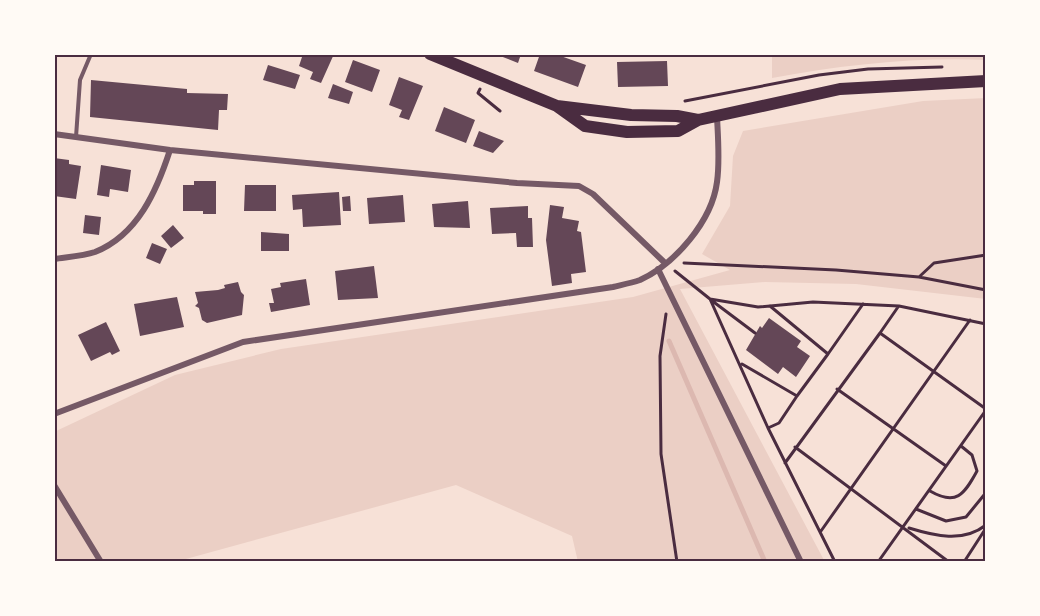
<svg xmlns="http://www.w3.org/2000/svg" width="1040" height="616" viewBox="0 0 1040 616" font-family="Manrope,sans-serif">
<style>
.green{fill:#ebcfc5}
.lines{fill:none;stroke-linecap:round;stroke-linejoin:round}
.stream{stroke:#dcb8b0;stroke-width:5}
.building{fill:#644757}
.path{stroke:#4a2c40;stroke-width:3}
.service{stroke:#755966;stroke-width:4}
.minor{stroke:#755966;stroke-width:6}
.secondary{stroke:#4a2c40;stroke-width:12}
.neatline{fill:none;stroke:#4a2c40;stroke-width:2}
</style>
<rect width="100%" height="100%" fill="#f7e1d7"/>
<path class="green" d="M 772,54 L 986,54 L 986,60 C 914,57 843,65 772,78 Z
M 986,98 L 986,299 L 856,284 L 765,282 L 680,289 L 825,562 L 578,562 L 572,536 L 456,485 L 175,562 L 54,562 L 54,432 L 175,375 L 281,349 L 633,297 L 730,270 L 702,254 L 730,206 L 733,156 L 743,131 L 923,101 Z"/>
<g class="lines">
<path class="stream" d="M 669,341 L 765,562"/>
</g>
<path class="building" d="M 303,54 L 334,54 L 321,83 L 310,79 L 313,72 L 299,66 Z
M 495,54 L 521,54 L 518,63 Z
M 540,54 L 555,54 L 586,65 L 578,87 L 534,71 Z
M 353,60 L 380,70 L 372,92 L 345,82 Z
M 667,61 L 668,86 L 618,87 L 617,62 Z
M 268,65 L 300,75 L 295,89 L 263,80 Z
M 399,77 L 423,86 L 409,120 L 399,117 L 402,110 L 389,105 Z
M 91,80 L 187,89 L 187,93 L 228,94 L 227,110 L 219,110 L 218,130 L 90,117 Z
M 333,84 L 353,92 L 349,104 L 328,98 Z
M 444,107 L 475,120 L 466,143 L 435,131 Z
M 479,131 L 504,141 L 493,153 L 473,146 Z
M 54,158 L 69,160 L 69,164 L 81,166 L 76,199 L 54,196 Z
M 101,165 L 131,170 L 128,192 L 110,189 L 109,197 L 97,195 Z
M 194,181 L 216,181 L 216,214 L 203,214 L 203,211 L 183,211 L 183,185 L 194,185 Z
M 245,185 L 276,185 L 276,211 L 244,211 Z
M 339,192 L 341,225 L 303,227 L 302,209 L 293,210 L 292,195 Z
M 403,195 L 405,222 L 369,224 L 367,198 Z
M 350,196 L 351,211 L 343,211 L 342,197 Z
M 468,201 L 470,228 L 434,227 L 432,204 Z
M 550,205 L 564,207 L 562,218 L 579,221 L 577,231 L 581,232 L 586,272 L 571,274 L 572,283 L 552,286 L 546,240 Z
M 528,206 L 528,218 L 532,218 L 533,247 L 517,247 L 516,233 L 492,234 L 490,208 Z
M 85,215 L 101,217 L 99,235 L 83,233 Z
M 173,225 L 184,238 L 171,248 L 161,236 Z
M 261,232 L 289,234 L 289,251 L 261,251 Z
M 152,243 L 167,249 L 160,264 L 146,258 Z
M 374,266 L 378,298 L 338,300 L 335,271 Z
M 306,279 L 310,305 L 271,312 L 269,303 L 274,303 L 271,289 L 281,287 L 280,283 Z
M 238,282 L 241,292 L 244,295 L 242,315 L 207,323 L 202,320 L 199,308 L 195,306 L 198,303 L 195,292 L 218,290 L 225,288 L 224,285 Z
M 177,297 L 184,327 L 140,336 L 134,304 Z
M 769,318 L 801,341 L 797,347 L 810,356 L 796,377 L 783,367 L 778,374 L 746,350 L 760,326 L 762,328 Z
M 106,322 L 120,351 L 112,355 L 110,352 L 91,361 L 78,335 Z"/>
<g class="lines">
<path class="path" d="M 480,89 L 478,93 L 500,111
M 685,101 L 819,75 L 868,69 L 942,67
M 684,263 L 836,270 L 919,277 L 986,290
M 675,271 L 710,299 L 758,307 L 813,302 L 899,306 L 986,324
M 919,277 L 934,263 L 986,255
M 710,299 L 768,428 L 835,562
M 711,300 L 755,333
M 666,314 L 660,356 L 661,454 L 677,562
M 880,333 L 898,307
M 828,354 L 863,304
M 742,364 L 797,396 L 828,354 L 770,306
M 837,389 L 946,466
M 768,428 L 779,423 L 797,396
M 795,447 L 949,562
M 785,463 L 880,333 L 986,409
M 930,491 C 956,506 964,495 977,471 L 972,455 L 961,446
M 916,509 L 946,521 L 966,517 L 984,495
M 909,528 C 935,536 963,543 986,525
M 821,531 L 970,320
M 878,562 L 986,410
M 964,562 L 986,528"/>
<path class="service" d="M 76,137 L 80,80 L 91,54"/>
<path class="minor" d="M 54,134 L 170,150 L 517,183 L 579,186 L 593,194 L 664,262
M 54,259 C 67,257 83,256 95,252 C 138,235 157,190 170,150
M 658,269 L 801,562
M 54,414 L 243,342 L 613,287 C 621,285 631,283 640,280 C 675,264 712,221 717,182 C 720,161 718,138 717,117
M 54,485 L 101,562"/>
<path class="secondary" d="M 430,54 L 557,106 L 585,126 L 627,132 L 678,131 L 698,120
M 557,106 L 631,115 L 677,116 L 698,120 L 840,89 L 986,81"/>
</g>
<rect width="1040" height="616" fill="none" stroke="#fffaf5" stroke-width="111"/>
<rect x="56" y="56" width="928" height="504" class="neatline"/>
</svg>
